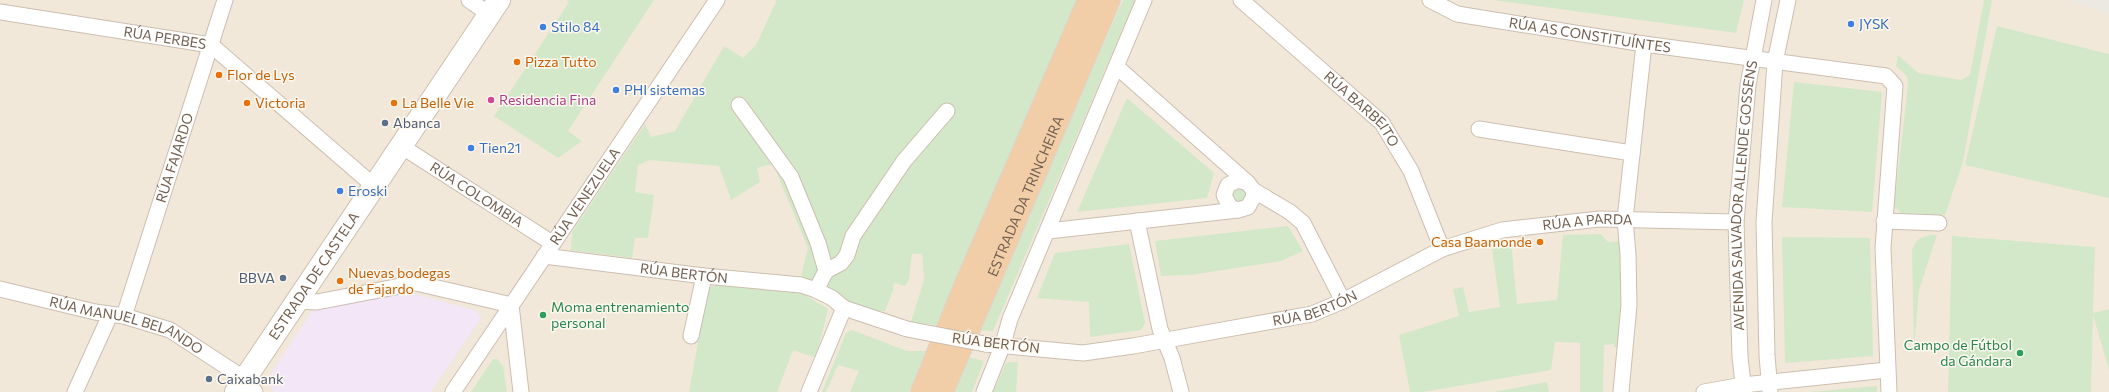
<svg xmlns="http://www.w3.org/2000/svg" width="2109" height="392" viewBox="0 0 2109 392" font-family="Commissioner,sans-serif">
<style>
.residential{fill:#f2e8d9}
.industrial{fill:#ece8e2}
.education{fill:#f2e6f7}
.green{fill:#d3e8c9}
.lines{fill:none;stroke-linecap:round;stroke-linejoin:round}
.minor-casing{stroke:#ccbeb0;stroke-width:17}
.secondary-casing{stroke:#cebfae;stroke-width:24}
.trunk-casing{stroke:#dbd5d1;stroke-width:24}
.minor{stroke:#fff;stroke-width:15}
.secondary{stroke:#fff;stroke-width:22}
.trunk{stroke:#f1cea8;stroke-width:22}
.minor-bridge-casing{stroke:#ccbeb0;stroke-width:17;stroke-linecap:butt}
.minor-bridge{stroke:#fff;stroke-width:15}
.shop-dot{fill:#3f7fe0;stroke:#fef9f0;stroke-width:1.5}
.food-dot{fill:#e8710a;stroke:#fef9f0;stroke-width:1.5}
.hotel-dot{fill:#d1479c;stroke:#fef9f0;stroke-width:1.5}
.service-dot{fill:#5c6f8a;stroke:#fef9f0;stroke-width:1.5}
.leisure-dot{fill:#2e9e5b;stroke:#fef9f0;stroke-width:1.5}
.labels{text-anchor:middle;stroke-width:3;stroke-linejoin:round;paint-order:stroke}
.shop-label{font-size:14px;fill:#366cbe;stroke:#fef9f0;text-anchor:start}
.street-label{font-size:14px;fill:#735f4f;stroke:#fef9f0}
.food-label{font-size:14px;fill:#c56008;stroke:#fef9f0;text-anchor:start}
.hotel-label{font-size:14px;fill:#b23c85;stroke:#fef9f0;text-anchor:start}
.service-label{font-size:14px;fill:#4e5e75;stroke:#fef9f0;text-anchor:start}
.leisure-label{font-size:14px;fill:#27864d;stroke:#fef9f0;text-anchor:start}
</style>
<rect width="100%" height="100%" fill="#fbf6ea"/>
<path class="residential" d="M 0,0 L 2069,0 L 2109,15 L 2109,392 L 0,392 Z"/>
<path class="industrial" d="M 2069,0 L 2109,0 L 2109,15 Z"/>
<path class="education" d="M 411,293 L 477,311 L 481,318 L 431,392 L 274,392 L 267,384 L 268,378 L 314,308 Z"/>
<path class="green" d="M 566,0 L 654,0 L 568,131 L 582,141 L 558,158 L 494,116 L 569,2 Z
M 775,0 L 1078,0 L 936,325 L 911,322 L 924,280 L 922,254 L 912,254 L 909,280 L 905,286 L 894,283 L 893,291 L 885,311 L 879,311 L 878,316 L 829,293 L 826,283 L 800,280 L 808,248 L 773,164 L 757,168 L 760,182 L 731,200 L 719,166 L 650,160 L 638,165 L 635,192 L 654,195 L 648,238 L 635,238 L 632,258 L 571,250 L 572,232 L 645,124 L 651,137 L 675,131 L 724,46 L 743,58 L 756,45 L 776,2 Z
M 1123,0 L 1135,0 L 993,331 L 977,330 Z
M 1493,0 L 1744,0 L 1736,33 Z
M 1984,0 L 1992,0 L 1963,162 L 1945,215 L 1901,213 L 1894,206 L 1908,85 L 1907,76 L 1896,66 L 1898,55 L 1918,73 L 1961,80 L 1970,75 Z
M 1997,26 L 2109,54 L 2109,198 L 1965,165 Z
M 1794,82 L 1882,92 L 1872,212 L 1782,207 Z
M 1127,98 L 1214,173 L 1207,198 L 1077,212 Z
M 1238,184 L 1251,197 L 1236,206 L 1229,190 Z
M 1288,226 L 1303,251 L 1281,261 L 1190,275 L 1161,276 L 1155,241 Z
M 1601,234 L 1608,242 L 1621,241 L 1626,303 L 1619,347 L 1614,347 L 1614,344 L 1604,345 L 1603,392 L 1580,392 L 1580,343 L 1555,342 L 1551,370 L 1423,392 L 1410,392 L 1399,335 L 1459,316 L 1453,289 L 1463,287 L 1469,312 L 1500,307 L 1492,249 L 1511,242 L 1517,304 L 1557,300 L 1563,235 Z
M 1931,235 L 1937,235 L 1919,290 L 1914,348 L 1912,250 C 1916,239 1920,237 1931,235 Z
M 1952,236 L 2095,247 L 2093,313 L 2109,309 L 2109,370 L 2093,315 L 2091,392 L 1948,392 Z
M 1782,237 L 1870,238 L 1873,356 L 1785,363 Z
M 1129,244 L 1145,323 L 1141,330 L 1090,337 L 1089,302 L 1037,298 L 1055,253 Z
M 719,284 L 803,294 L 828,309 L 816,358 L 793,350 L 777,392 L 689,392 L 708,288 Z
M 852,330 L 907,351 L 926,351 L 909,392 L 850,392 L 859,371 L 838,365 L 826,392 L 822,392 L 846,333 Z
M 968,357 L 984,361 L 972,392 L 953,392 Z
M 493,359 L 497,359 L 503,366 L 507,392 L 471,392 Z
M 1011,362 L 1018,362 L 1016,392 L 993,392 L 1006,363 Z
M 1547,382 L 1549,392 L 1493,392 Z
M 1877,386 L 1877,392 L 1808,392 Z"/>
<g class="lines">
<g class="minor-casing">
<g id="minor">
<path d="M 469,0 L 489,14"/>
<path id="s1" d="M 1241,0 L 1382,123 L 1411,171 L 1442,249"/>
<path id="s2" d="M 1430,0 L 1457,14 L 1644,44 L 1886,76 L 1895,86 L 1883,248 L 1889,392"/>
<path id="s3" d="M 0,12 L 211,45 L 374,186"/>
<path d="M 1117,67 L 1248,183 L 1253,190 L 1254,196 L 1248,207 L 1238,210 L 1230,207 L 1224,195 L 1228,185 L 1238,180 L 1248,183"/>
<path d="M 739,105 L 791,177 L 818,243 L 826,271"/>
<path d="M 1479,129 L 1632,153"/>
<path id="s4" d="M 401,146 L 552,243"/>
<path d="M 1253,190 L 1290,212 L 1303,223 L 1343,301"/>
<path d="M 1137,221 L 1160,329 L 1172,358 L 1181,392"/>
<path d="M 1884,221 L 1939,223"/>
<path d="M 1048,231 L 1238,210"/>
<path id="s5" d="M 544,256 L 704,276 L 801,285 L 816,290 L 832,298 L 844,308 L 907,329"/>
<path id="s6" d="M 0,289 L 95,312 L 124,316 L 170,330 L 245,379 L 255,392"/>
<path d="M 816,290 L 826,271 L 841,263 L 847,255 L 853,236 L 904,161 L 947,111"/>
<path d="M 297,301 L 317,302 L 416,283 L 511,305"/>
<path d="M 511,305 L 521,392"/>
<path id="s7" d="M 124,316 L 225,0"/>
<path d="M 691,336 L 704,276"/>
<path id="s8" d="M 985,344 L 1083,353 L 1133,346 L 1312,314 L 1343,301 L 1442,249 L 1502,230 L 1599,219 L 1736,222"/>
<path d="M 75,392 L 110,315"/>
<path id="s9" d="M 453,392 L 717,0"/>
<path d="M 809,392 L 844,308"/>
<path d="M 984,392 L 1003,344 L 1010,319 L 1144,0"/>
<path d="M 1621,392 L 1629,305 L 1628,255 L 1625,219 L 1644,44"/>
<path d="M 1704,392 L 1743,385 L 1887,370"/>
<path id="s10" d="M 1744,392 L 1740,357 L 1736,222 L 1748,85 L 1764,0"/>
<path d="M 1770,392 L 1767,355 L 1764,222 L 1775,62 L 1788,0"/>
</g>
</g>
<g class="secondary-casing">
<g id="secondary">
<path id="s11" d="M 236,392 L 499,0"/>
</g>
</g>
<g class="trunk-casing">
<g id="trunk">
<path d="M 922,392 L 965,286 L 1089,0"/>
<path id="s12" d="M 942,392 L 1109,0"/>
</g>
</g>
<use href="#minor" class="minor"/>
<use href="#secondary" class="secondary"/>
<use href="#trunk" class="trunk"/>
<g class="minor-bridge-casing">
<path id="minor-bridge" d="M 907,329 L 985,344"/>
</g>
<use href="#minor-bridge" class="minor-bridge"/>
</g>
<g class="shop-dot">
<circle cx="1851" cy="24" r="4"/>
<circle cx="543" cy="27" r="4"/>
<circle cx="616" cy="90" r="4"/>
<circle cx="471" cy="148" r="4"/>
<circle cx="340" cy="191" r="4"/>
</g>
<g class="food-dot">
<circle cx="517" cy="62" r="4"/>
<circle cx="219" cy="75" r="4"/>
<circle cx="247" cy="103" r="4"/>
<circle cx="394" cy="103" r="4"/>
<circle cx="1540" cy="242" r="4"/>
<circle cx="340" cy="281" r="4"/>
</g>
<circle class="hotel-dot" cx="491" cy="100" r="4"/>
<g class="service-dot">
<circle cx="385" cy="123" r="4"/>
<circle cx="283" cy="278" r="4"/>
<circle cx="209" cy="379" r="4"/>
</g>
<g class="leisure-dot">
<circle cx="543" cy="315" r="4"/>
<circle cx="2020" cy="353" r="4"/>
</g>
<g class="labels">
<g class="shop-label">
<text x="1859" y="29">JYSK</text>
<text x="551" y="32">Stilo 84</text>
<text x="624" y="95">PHI sistemas</text>
<text x="479" y="153">Tien21</text>
<text x="348" y="196">Eroski</text>
</g>
<g class="street-label">
<text dy="5" stroke="none"><textPath href="#s2" startOffset="165">RÚA AS CONSTITUÍNTES</textPath></text>
<text dy="5" stroke="none"><textPath href="#s3" startOffset="167">RÚA PERBES</textPath></text>
<text dy="5" stroke="none"><textPath href="#s1" startOffset="163">RÚA BARBEITO</textPath></text>
<text dy="5" stroke="none"><textPath href="#s7" startOffset="166">RÚA FAJARDO</textPath></text>
<text dy="5" stroke="none"><textPath href="#s4" startOffset="90">RÚA COLOMBIA</textPath></text>
<text dy="5" stroke="none"><textPath href="#s9" startOffset="236">RÚA VENEZUELA</textPath></text>
<text dy="5" stroke="none"><textPath href="#s12" startOffset="213">ESTRADA DA TRINCHEIRA</textPath></text>
<text dy="5" stroke="none"><textPath href="#s10" startOffset="197">AVENIDA SALVADOR ALLENDE GOSSENS</textPath></text>
<text dy="5" stroke="none"><textPath href="#s8" startOffset="625">RÚA A PARDA</textPath></text>
<text dy="5" stroke="none"><textPath href="#s5" startOffset="141">RÚA BERTÓN</textPath></text>
<text dy="5" stroke="none"><textPath href="#s11" startOffset="140">ESTRADA DE CASTELA</textPath></text>
<text dy="5" stroke="none"><textPath href="#s8" startOffset="335">RÚA BERTÓN</textPath></text>
<text dy="5" stroke="none"><textPath href="#s6" startOffset="132">RÚA MANUEL BELANDO</textPath></text>
<text transform="translate(996 343) rotate(7)" y="5">RÚA BERTÓN</text>
</g>
<g class="food-label">
<text x="525" y="67">Pizza Tutto</text>
<text x="227" y="80">Flor de Lys</text>
<text x="255" y="108">Victoria</text>
<text x="402" y="108">La Belle Vie</text>
<text x="1532" y="247" text-anchor="end">Casa Baamonde</text>
<text x="348" y="278">Nuevas bodegas<tspan x="348" dy="16">de Fajardo</tspan></text>
</g>
<g class="hotel-label">
<text x="499" y="105">Residencia Fina</text>
</g>
<g class="service-label">
<text x="393" y="128">Abanca</text>
<text x="275" y="283" text-anchor="end">BBVA</text>
<text x="217" y="384">Caixabank</text>
</g>
<g class="leisure-label">
<text x="551" y="312">Moma entrenamiento<tspan x="551" dy="16">personal</tspan></text>
<text x="2012" y="350" text-anchor="end">Campo de Fútbol<tspan x="2012" dy="16">da Gándara</tspan></text>
</g>
</g>
</svg>
